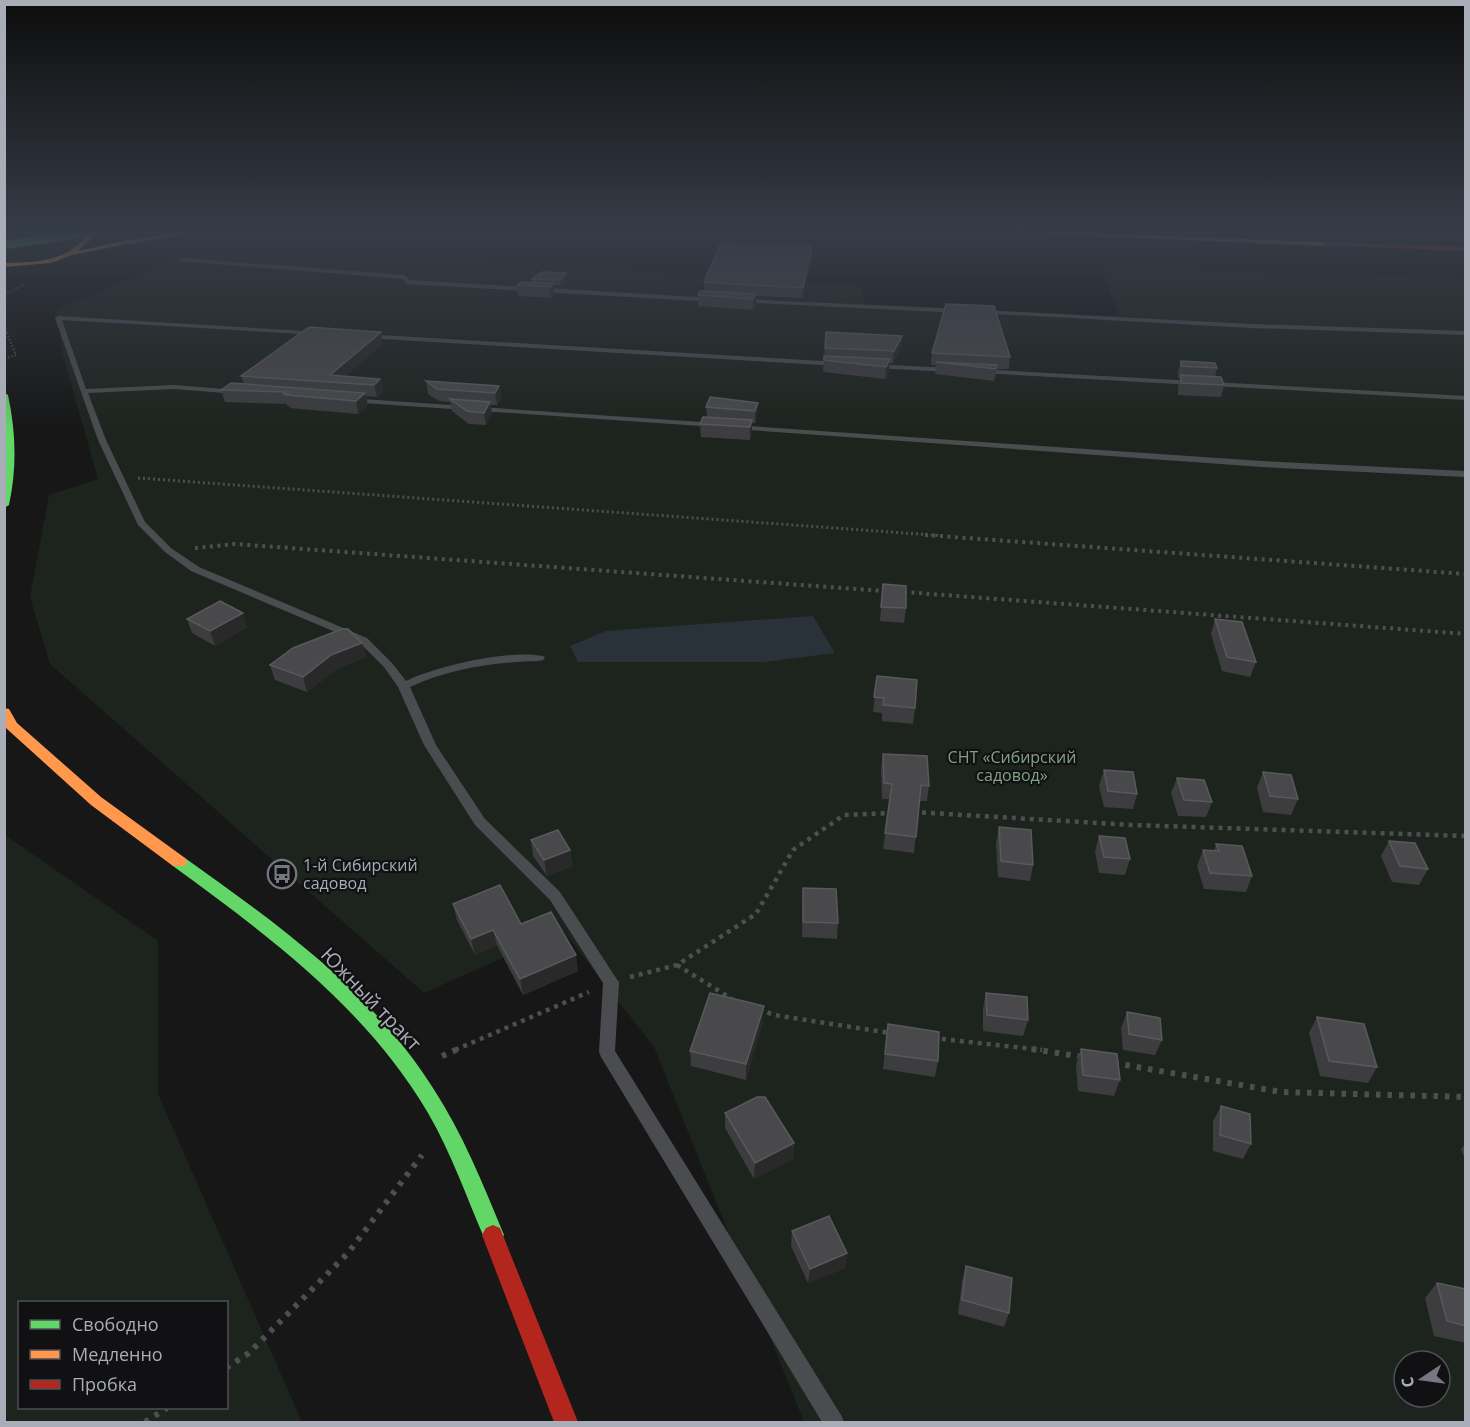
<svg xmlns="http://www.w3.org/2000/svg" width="1470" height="1427" viewBox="0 0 1470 1427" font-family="'Open Sans',sans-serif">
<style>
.green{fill:#1d241e;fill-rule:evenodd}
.water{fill:#2a3239}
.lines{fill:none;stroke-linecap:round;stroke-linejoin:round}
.path-far4{stroke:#4d4e52;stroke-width:2;stroke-dasharray:1.5 2;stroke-linecap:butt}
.path-far3{stroke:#4d4e52;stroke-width:3;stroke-dasharray:2 3;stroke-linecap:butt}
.path-far2{stroke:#4d4e52;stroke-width:4;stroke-dasharray:3 4.5;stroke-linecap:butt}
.path-far1{stroke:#4d4e52;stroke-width:4.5;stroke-dasharray:4 5;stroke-linecap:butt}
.path{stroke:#4d4e52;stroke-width:6;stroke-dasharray:4.5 7;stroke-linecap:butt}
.lane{fill:#4b4c50;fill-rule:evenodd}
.fast{fill:#63d668;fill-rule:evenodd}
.slow{fill:#ff974d;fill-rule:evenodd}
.jam{fill:#b3261e;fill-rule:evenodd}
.fast-bridge{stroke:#63d668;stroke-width:8}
.wall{fill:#3d3d3f}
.shaded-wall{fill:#29292a}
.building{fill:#49494c;stroke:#58595d;stroke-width:1.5}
.labels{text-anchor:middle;stroke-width:4.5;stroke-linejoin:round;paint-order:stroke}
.park-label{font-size:16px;fill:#7fa381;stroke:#111113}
.poi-label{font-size:16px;fill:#a8adb8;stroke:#111113;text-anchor:start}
.near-street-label{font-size:20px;fill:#a8adb8;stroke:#111113}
</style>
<rect width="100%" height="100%" fill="#171717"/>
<path class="green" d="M 1372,231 L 1465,231 L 1465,236 L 1375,234 Z
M 203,242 L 861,285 L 864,304 L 1119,316 L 1101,267 L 1465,278 L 1465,1422 L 804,1422 L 654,1047 L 563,931 L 424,993 L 50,664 L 30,597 L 49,495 L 98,479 L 63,355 L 56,310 L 164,264 ZM 1404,1361 L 1440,1361 L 1440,1397 L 1404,1397 Z
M 5,835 L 158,941 L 158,1094 L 302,1422 L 5,1422 ZM 20,1302 L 226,1302 L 226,1408 L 20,1408 Z"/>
<path class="water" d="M 813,616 L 835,653 L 764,662 L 578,662 L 570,646 L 606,631 Z"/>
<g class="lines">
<path class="path-far4" d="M 4,295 L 25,284
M 4,326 L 16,355 L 4,359"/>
<path class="path-far3" d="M 138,478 L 946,536"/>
<path class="path-far2" d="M 925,535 L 1466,574
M 195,548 L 235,544 L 884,591
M 904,592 L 1466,634"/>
<path class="path-far1" d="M 913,812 L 1132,825 L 1466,836
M 677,965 L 732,999
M 630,977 L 677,965 L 756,914 L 793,850 L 844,815 L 891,813
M 759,1009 L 774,1015 L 890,1033
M 933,1038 L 1042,1050
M 455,1050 L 589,992"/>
<path class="path" d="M 1032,1049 L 1083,1057
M 442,1056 L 458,1049
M 1114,1063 L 1281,1092 L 1466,1097
M 226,1368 L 249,1353 L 348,1253 L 422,1155
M 145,1422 L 167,1408"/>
<path class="lane" d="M 181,258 L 405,275 L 409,280 L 714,298 L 717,300 L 714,302 L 407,284 L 403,279 L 179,261 Z
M 740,299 L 960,309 L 963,311 L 960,313 L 738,302 L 737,301 Z
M 980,310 L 1251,324 L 1466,331 L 1466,335 L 1251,328 L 978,313 L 978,311 Z
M 58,316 L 320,332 L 322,333 L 318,335 L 62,320 L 86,389 L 174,385 L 237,390 L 241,392 L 237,394 L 174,389 L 88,393 L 106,440 L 145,522 L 171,548 L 199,567 L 367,638 L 392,663 L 406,681 C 436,666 511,649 543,656 L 545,658 L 543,660 L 539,661 C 495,662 451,668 410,687 L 436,745 L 485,819 L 560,892 L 616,978 L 619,982 L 615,1051 L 841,1415 L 844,1422 L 822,1422 L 601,1057 L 599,1052 L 603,983 L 550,900 L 475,825 L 424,745 L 398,687 L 384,667 L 359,642 L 191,571 L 165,552 L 138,525 L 98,440 L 55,318 Z
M 363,334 L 840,362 L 844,364 L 840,366 L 366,338 L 362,336 Z
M 872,364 L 950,368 L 954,370 L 950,372 L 875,368 L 871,366 Z
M 977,369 L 1466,396 L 1466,400 L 980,373 L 976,371 Z
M 347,398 L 716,423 L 720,425 L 716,427 L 350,402 L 346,400 Z
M 733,425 L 1262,461 L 1466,471 L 1466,477 L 1262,467 L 736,429 L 733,429 Z"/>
<path class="fast" d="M 4,392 L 8,395 C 16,432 17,468 9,505 L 4,508 Z
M 179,856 L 185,858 C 276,923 372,991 433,1088 C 463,1134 483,1184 504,1235 L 500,1242 L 493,1245 L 486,1242 C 467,1199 452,1154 428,1113 C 367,1009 269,936 173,866 L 171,862 L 173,858 Z"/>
<path class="slow" d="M 188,231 L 205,231 L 127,244 L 72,255 L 51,263 L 4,267 L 4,263 C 27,262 51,263 71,250 C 77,246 82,239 89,235 L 92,237 L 78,251 L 127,240 Z
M 974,231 L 1034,231 L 1325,242 L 1328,244 L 1325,246 Z
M 4,708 L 9,709 L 17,723 L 101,797 L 185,858 L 187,862 L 185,866 L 173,866 L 91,805 L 7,729 L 4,725 Z"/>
<path class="jam" d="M 1325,242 L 1466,247 L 1466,251 L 1323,245 Z
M 493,1225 L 500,1228 L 578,1422 L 554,1422 L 482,1235 L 486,1228 Z"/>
<path class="fast-bridge" d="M 4,245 L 99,231"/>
</g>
<path class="wall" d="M 812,256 L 802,298 L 756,296 L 756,304 L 753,310 L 698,306 L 698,295 L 704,291 L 704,282 Z
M 566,273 L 567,278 L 561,286 L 554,285 L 554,294 L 551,298 L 518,296 L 517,285 L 532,282 L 532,279 Z
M 826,332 L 902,336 L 901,348 L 893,363 L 890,363 L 889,371 L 885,379 L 823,372 Z
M 383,344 L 345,376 L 380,379 L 383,391 L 377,397 L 366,396 L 368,405 L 358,414 L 290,408 L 290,406 L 287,406 L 287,404 L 225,402 L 221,390 L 244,384 L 241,376 Z
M 932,353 L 1010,357 L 1009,369 L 997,369 L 994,381 L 935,374 L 936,365 L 931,365 Z
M 1181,361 L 1217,368 L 1215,377 L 1224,385 L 1221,397 L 1178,395 L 1178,387 L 1180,378 L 1178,378 L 1178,373 Z
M 426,381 L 499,386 L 501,398 L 497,405 L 491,405 L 492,414 L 486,425 L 469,424 L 452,411 L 450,402 L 439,401 L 428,394 Z
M 758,403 L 757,416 L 755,423 L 752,423 L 752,433 L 750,440 L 701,437 L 700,424 L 707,417 L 706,407 Z
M 883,584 L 906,608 L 904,623 L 880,621 Z
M 187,619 L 247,627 L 215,646 L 192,633 Z
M 1215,619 L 1256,662 L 1250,677 L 1222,671 L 1211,634 Z
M 362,643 L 366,657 L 335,670 L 307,692 L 275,680 L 270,665 Z
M 877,676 L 915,708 L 913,724 L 882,721 L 882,713 L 873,712 Z
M 883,754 L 929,786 L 927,801 L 919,801 L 914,853 L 883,849 L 890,799 L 882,799 L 881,769 Z
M 1104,770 L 1137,794 L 1133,809 L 1104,807 L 1099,786 Z
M 1263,772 L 1298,799 L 1291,815 L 1263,812 L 1257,788 Z
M 1177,778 L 1212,802 L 1206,817 L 1178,816 L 1171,793 Z
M 999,827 L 1033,865 L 1030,881 L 998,877 L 996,843 Z
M 1099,836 L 1130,859 L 1125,875 L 1099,873 L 1095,852 Z
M 531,840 L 570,850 L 572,866 L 547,876 L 533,856 Z
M 1389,841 L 1428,869 L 1419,885 L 1392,882 L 1381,856 Z
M 1216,844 L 1252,876 L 1246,892 L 1204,889 L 1197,866 L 1203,850 L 1214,851 Z
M 803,888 L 838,923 L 837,939 L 802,937 Z
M 453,904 L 521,924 L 578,971 L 523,995 L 497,945 L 475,955 L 457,920 Z
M 986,993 L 1028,1020 L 1023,1036 L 983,1031 L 983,1008 Z
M 1127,1012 L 1162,1040 L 1155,1055 L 1123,1050 L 1121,1028 Z
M 1317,1017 L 1377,1067 L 1368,1083 L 1320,1076 L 1309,1033 Z
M 763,1021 L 746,1080 L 691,1066 L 690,1051 Z
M 888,1024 L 938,1061 L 935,1077 L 883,1069 Z
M 1081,1049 L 1120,1080 L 1114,1096 L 1078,1091 L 1076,1065 Z
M 1221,1106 L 1251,1144 L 1243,1159 L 1213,1151 L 1213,1121 Z
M 725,1113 L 794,1143 L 793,1159 L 754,1179 L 725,1128 Z
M 1466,1143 L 1466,1162 L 1461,1149 Z
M 792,1231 L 847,1253 L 845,1268 L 808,1283 L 791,1246 Z
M 966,1266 L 1009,1313 L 1004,1327 L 958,1314 L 962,1281 Z
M 1437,1283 L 1466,1289 L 1466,1343 L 1434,1336 L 1425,1298 Z"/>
<path class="shaded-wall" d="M 812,246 L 812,256 L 802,298 L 803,288 Z
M 566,273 L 567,278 L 561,286 L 560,280 Z
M 553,283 L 554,294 L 551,298 L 550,287 Z
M 756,294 L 756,304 L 753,310 L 753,299 Z
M 381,332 L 383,344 L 339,382 L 330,375 Z
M 902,336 L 901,348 L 893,363 L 894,351 Z
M 890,359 L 889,371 L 885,379 L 886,367 Z
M 380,379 L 383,391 L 377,397 L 374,385 Z
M 499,386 L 501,398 L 497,405 L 495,393 Z
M 365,393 L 368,405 L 358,414 L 356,401 Z
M 490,402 L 492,414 L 486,425 L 484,413 Z
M 758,403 L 757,416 L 755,423 L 755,411 Z
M 752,420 L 752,433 L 750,440 L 750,427 Z
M 243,613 L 247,627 L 215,646 L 210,631 Z
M 362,643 L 366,657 L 335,670 L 307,692 L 303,677 L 331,655 Z
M 570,850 L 572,866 L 547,876 L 544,860 Z
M 493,930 L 497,945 L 475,955 L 471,939 Z
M 576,955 L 578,971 L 523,995 L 520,979 Z
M 764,1006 L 763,1021 L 746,1080 L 746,1064 Z
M 794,1143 L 793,1159 L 754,1179 L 755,1163 Z
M 847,1253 L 845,1268 L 808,1283 L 810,1269 Z"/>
<path class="building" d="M 721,242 L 812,246 L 803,288 L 704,282 Z
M 541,272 L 566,273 L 560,280 L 532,279 Z
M 521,282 L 553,283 L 550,287 L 517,285 Z
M 700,291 L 756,294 L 753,299 L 698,295 Z
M 946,304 L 994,306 L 1010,357 L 932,353 Z
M 309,327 L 381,332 L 330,375 L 380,379 L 374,385 L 241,376 Z
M 826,332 L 902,336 L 894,351 L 825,348 Z
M 824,356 L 890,359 L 886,367 L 824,360 Z
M 1181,361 L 1215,363 L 1217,368 L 1181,366 Z
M 936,362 L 997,365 L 996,369 Z
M 1181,375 L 1221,377 L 1224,385 L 1181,383 Z
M 426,381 L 499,386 L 495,393 L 437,389 Z
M 231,383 L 365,393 L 356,401 L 287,395 L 289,394 L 284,394 L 286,392 L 221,390 Z
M 710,397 L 758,403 L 755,411 L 706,407 Z
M 450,399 L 490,402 L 484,413 L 467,411 Z
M 703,417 L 752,420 L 750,427 L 700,424 Z
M 883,584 L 906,586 L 906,608 L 881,607 Z
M 220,601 L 243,613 L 210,631 L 187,619 Z
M 1215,619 L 1242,622 L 1256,662 L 1227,657 Z
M 342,629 L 348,629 L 362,643 L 331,655 L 303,677 L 270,665 L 293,648 Z
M 877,676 L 917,680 L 915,708 L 883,705 L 884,698 L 874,697 Z
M 883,754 L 927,756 L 929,786 L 921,785 L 916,837 L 885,833 L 892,784 L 884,783 Z
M 1104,770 L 1133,772 L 1137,794 L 1108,791 Z
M 1263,772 L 1291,775 L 1298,799 L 1270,796 Z
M 1177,778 L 1204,780 L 1212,802 L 1184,800 Z
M 999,827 L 1031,830 L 1033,865 L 1001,861 Z
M 558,830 L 570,850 L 544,860 L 531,840 Z
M 1099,836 L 1125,838 L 1130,859 L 1104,857 Z
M 1389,841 L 1415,843 L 1428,869 L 1400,866 Z
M 1216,844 L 1242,846 L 1252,876 L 1210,873 L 1203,850 L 1219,851 Z
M 500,885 L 521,924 L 551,912 L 576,955 L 520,979 L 493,930 L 471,939 L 453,904 Z
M 803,888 L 836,889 L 838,923 L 803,922 Z
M 710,993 L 764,1006 L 746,1064 L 690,1051 Z
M 986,993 L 1027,997 L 1028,1020 L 987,1015 Z
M 1127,1012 L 1160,1018 L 1162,1040 L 1129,1034 Z
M 1317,1017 L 1364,1024 L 1377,1067 L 1329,1061 Z
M 888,1024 L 939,1032 L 938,1061 L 885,1054 Z
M 1081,1049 L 1117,1054 L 1120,1080 L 1083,1075 Z
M 757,1097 L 765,1097 L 794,1143 L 755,1163 L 725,1113 Z
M 1221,1106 L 1250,1114 L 1251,1144 L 1220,1135 Z
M 829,1216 L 847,1253 L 810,1269 L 792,1231 Z
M 966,1266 L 1012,1278 L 1009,1313 L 962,1300 Z
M 1437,1283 L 1466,1289 L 1466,1326 L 1447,1321 Z"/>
<linearGradient id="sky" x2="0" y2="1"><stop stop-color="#0d0d0d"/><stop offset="0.54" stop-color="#363c47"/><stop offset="1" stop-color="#363c47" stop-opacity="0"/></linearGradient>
<rect width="1470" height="431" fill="url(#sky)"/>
<defs>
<g id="bus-ring" transform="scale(1.5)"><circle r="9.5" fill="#111113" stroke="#757880" stroke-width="1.5"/><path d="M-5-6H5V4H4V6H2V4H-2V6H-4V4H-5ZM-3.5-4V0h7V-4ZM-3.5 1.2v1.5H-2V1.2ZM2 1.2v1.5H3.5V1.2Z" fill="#757880"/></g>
</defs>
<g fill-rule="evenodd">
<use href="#bus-ring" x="282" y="874"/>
</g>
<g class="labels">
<g class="park-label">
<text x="1012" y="763">СНТ «Сибирский<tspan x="1012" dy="18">садовод»</tspan></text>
</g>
<g class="poi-label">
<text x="303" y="871">1-й Сибирский<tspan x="303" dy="18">садовод</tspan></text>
</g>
<g class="near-street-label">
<text transform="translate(371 999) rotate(46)" y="7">Южный тракт</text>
</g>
</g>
<rect width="1470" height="1427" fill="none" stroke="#a8adb8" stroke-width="12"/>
<rect x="18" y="1301" width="210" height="108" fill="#111113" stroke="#4d4f55" stroke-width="1.5"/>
<rect x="30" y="1320" width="30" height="9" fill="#63d668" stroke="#4d4f55" stroke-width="1.5"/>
<text x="72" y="1331" font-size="18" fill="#a8adb8">Свободно</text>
<rect x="30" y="1350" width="30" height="9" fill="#ff974d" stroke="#4d4f55" stroke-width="1.5"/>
<text x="72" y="1361" font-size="18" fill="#a8adb8">Медленно</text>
<rect x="30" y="1380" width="30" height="9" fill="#b3261e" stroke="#4d4f55" stroke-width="1.5"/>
<text x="72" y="1391" font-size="18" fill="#a8adb8">Пробка</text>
<g transform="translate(1422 1379) rotate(257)"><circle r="28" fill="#111113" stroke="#4d4f55" stroke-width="1.5"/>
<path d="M0-4.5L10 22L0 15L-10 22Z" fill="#757880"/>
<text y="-9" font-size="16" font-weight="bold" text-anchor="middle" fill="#a8adb8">С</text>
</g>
</svg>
